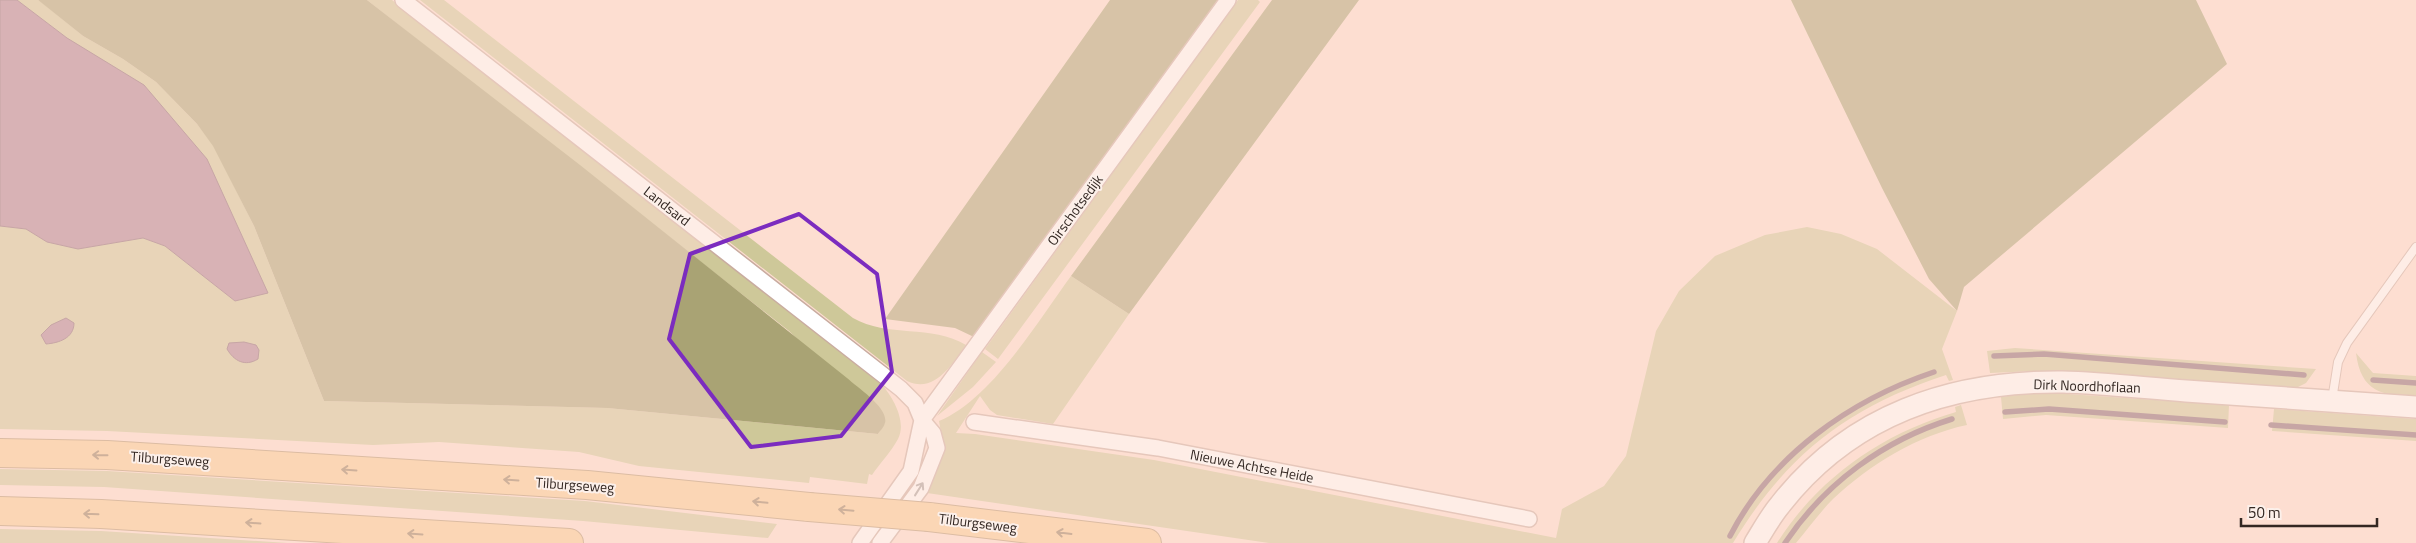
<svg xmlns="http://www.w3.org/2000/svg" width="2416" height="543" viewBox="0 0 2416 543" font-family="'Titillium Web',sans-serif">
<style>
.green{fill:#cec899}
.forest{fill:#a9a374}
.water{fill:#aa7c92;stroke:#866270}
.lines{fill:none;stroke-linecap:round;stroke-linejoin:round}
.stream{stroke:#866270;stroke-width:5.5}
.lane-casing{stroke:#c9aca0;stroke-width:10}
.street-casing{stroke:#c9aca0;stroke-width:18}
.secondary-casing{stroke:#c9aca0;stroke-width:24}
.highway-casing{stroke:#b4936b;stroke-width:30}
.lane{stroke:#fff;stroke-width:8}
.street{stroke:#fff;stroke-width:15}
.secondary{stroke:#fff;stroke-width:21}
.highway{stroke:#f9cd92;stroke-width:28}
.highway-bridge-casing{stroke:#b4936b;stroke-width:30;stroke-linecap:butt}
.highway-bridge{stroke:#f9cd92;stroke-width:28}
.oneway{stroke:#967a5a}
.oneway2{stroke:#a39e9c}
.marked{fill:none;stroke:#7b2cbf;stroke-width:4;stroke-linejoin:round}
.labels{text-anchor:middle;stroke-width:4;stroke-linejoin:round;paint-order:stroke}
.street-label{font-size:14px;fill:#332722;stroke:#fcf0ea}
</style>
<rect width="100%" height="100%" fill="#fdded1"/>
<path class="green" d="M 17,0 L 38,0 L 41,2 L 83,36 L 123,59 L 156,82 L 197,124 L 214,146 L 254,226 L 324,401 L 607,408 L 878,434 L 885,423 L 789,331 L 367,0 L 392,0 L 882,385 C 893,397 907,422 898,439 C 891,452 880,463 872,475 L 869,474 L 867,484 L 810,477 L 809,483 L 639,466 L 579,452 L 439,442 L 373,445 L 107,431 L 0,429 L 0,226 L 26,229 L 47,242 L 78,249 L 143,238 L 165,246 L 235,301 L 267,292 L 67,38 Z
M 420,0 L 444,0 L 853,318 C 887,338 932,324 966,345 C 952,364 935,394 907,381 Z
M 1238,0 L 1258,0 L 1260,2 L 998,359 L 985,349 Z
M 1807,227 L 1841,234 L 1877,249 L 1957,311 L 1942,349 L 1953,380 L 1949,381 L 1946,375 C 1848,407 1787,454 1733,543 L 1269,543 L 927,493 L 942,458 L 942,438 L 939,421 C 991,400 1038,321 1071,276 L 1129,314 L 1053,424 L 997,415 L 990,410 L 980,396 L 956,433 L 975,434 L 1154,460 L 1556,538 L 1562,509 L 1604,486 L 1626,456 L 1656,331 L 1679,291 L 1715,256 L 1765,235 Z
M 2015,348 L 2316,369 L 2306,383 L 2292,390 L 2035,371 L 1990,373 L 1987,351 Z
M 982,352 L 996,362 L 973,387 L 937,416 Z
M 2356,353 L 2373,373 L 2416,376 L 2416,399 C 2382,394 2361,393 2356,353 Z
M 2023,394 L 2068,394 L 2229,405 L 2228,428 L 2046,415 L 2003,419 L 2001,397 Z
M 1961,405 L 1967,425 C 1918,435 1869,465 1833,499 C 1820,512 1808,529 1796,543 L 1777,543 C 1818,478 1883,433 1956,412 L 1955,407 Z
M 2274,409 L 2416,419 L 2416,441 L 2272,431 Z
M 0,469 L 107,471 L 585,501 L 777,524 L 768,538 L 583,521 L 104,487 L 0,485 Z
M 0,529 L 101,531 L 288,543 L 0,543 Z"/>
<path class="forest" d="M 38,0 L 367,0 L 580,165 L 847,378 C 858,388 889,408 885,423 C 884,427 880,431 878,434 L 607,408 L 324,401 L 254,226 L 213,146 L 197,124 L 156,82 L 123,59 L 83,36 Z
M 1110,0 L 1218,0 L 974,337 L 955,328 L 885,319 Z
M 1272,0 L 1359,0 L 1129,314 L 1071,276 Z
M 1791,0 L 2196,0 L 2227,64 L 1964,287 L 1957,311 L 1929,279 L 1882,188 Z"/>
<path class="water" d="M 0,0 L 17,0 L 67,38 L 144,85 L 207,159 L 268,293 L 235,301 L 165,246 L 143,238 L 78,249 L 47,242 L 26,229 L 0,226 Z
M 66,318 L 74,323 C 74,338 59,343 46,344 L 41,335 L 51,325 Z
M 244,342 L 256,345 L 259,350 L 258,359 C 245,367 234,361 227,349 L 229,343 Z"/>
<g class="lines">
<path class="stream" d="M 1994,356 L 2044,354 L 2304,375
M 2373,380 L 2416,383
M 2005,412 L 2049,409 L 2225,422
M 2271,425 L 2416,435
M 1730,536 C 1771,456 1850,400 1934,372
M 1785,543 C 1825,483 1884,440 1952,419"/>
<g class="lane-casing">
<path id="lane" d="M 2332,400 L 2338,362 L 2347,343 L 2416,247"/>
</g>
<g class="street-casing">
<path id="street" d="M 403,0 L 901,389 L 915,403 L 922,420 L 933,433 L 937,448 L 921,488 L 880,543
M 974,422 L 1158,448 L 1529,519
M 860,543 L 911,471 L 922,420 L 1228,0"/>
</g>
<g class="secondary-casing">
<path id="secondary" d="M 1755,543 C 1763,530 1770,517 1780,505 C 1850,415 1951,381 2062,382 C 2103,383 2145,388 2186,391 C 2263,397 2340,401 2416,407"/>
</g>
<g class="highway-casing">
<path id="highway" d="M 0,453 L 107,455 L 587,485 L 809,507
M 0,511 L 101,514 L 569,543
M 929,517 L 1147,543"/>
</g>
<use href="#lane" class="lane"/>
<use href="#street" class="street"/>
<use href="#secondary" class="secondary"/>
<use href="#highway" class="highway"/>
<g class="highway-bridge-casing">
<path id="highway-bridge" d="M 809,507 L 929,517"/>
</g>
<use href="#highway-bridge" class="highway-bridge"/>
</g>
<defs><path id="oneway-shaft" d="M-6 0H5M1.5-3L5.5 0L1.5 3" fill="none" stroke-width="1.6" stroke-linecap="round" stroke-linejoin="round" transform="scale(1.25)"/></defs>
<g class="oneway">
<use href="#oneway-shaft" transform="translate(100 455) rotate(-179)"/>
<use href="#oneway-shaft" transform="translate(349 470) rotate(-176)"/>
<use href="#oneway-shaft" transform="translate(511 480) rotate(-176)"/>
<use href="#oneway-shaft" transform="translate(760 502) rotate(-174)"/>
<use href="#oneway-shaft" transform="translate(846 510) rotate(-175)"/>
<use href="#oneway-shaft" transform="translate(91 514) rotate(-178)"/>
<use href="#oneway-shaft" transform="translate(253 523) rotate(-176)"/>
<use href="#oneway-shaft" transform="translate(1064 533) rotate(-173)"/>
<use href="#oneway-shaft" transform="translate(415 534) rotate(-176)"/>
</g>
<use class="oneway2" href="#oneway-shaft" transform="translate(919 489) rotate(-58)"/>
<path d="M0 0H2416V543H0ZM 799,214 L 877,274 L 892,372 L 841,436 L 751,447 L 669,339 L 690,254 Z" fill="#fdded1" fill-opacity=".55" fill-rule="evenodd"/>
<path class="marked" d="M 799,214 L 877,274 L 892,372 L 841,436 L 751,447 L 669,339 L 690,254 Z"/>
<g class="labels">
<g class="street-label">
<text transform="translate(667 206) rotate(38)" y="5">Landsard</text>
<text transform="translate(1075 210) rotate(-54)" y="5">Oirschotsedijk</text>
<text transform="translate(2087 386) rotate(2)" y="5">Dirk Noordhoflaan</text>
<text transform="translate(170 459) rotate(4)" y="5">Tilburgseweg</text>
<text transform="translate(1252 466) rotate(11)" y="5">Nieuwe Achtse Heide</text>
<text transform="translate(575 485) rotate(4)" y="5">Tilburgseweg</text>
<text transform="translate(978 523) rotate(7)" y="5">Tilburgseweg</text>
</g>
</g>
<path d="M2241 518v8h136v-8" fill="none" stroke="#332722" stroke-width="2.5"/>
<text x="2248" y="518" font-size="15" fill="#332722" stroke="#fcf0ea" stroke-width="4" paint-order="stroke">50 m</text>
</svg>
